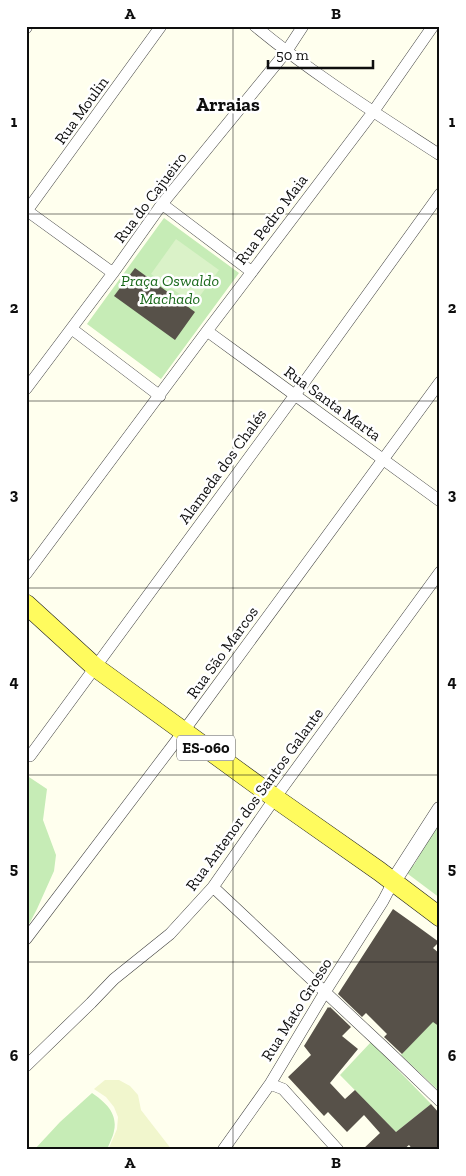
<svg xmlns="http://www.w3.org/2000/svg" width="466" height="1176" viewBox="0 0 466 1176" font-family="'Zilla Slab',serif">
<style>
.farmland{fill:#f1f6cd}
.green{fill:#c6ecb6}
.pitch{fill:#daf2c8}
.building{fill:#575149}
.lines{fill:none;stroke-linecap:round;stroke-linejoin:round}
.minor-casing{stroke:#414141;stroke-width:12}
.tertiary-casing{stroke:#414141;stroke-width:16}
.primary-casing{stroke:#1f1f1f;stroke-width:20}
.minor{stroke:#fff;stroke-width:11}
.tertiary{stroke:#fff;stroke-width:15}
.primary{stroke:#fffb5e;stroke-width:19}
.grid{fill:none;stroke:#0e0e0e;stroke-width:1;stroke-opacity:0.55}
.labels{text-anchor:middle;stroke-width:5;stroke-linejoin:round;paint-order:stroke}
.shield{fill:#fff;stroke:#565656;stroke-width:1}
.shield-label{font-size:15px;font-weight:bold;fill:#0e0e0e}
.street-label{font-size:16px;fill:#0e0e0e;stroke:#fff}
.park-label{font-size:16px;font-style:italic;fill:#1a691b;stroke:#fff}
.quarter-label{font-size:19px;font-weight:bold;fill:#0e0e0e;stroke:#fff}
.neatline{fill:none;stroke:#0e0e0e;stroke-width:2}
.grid-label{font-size:16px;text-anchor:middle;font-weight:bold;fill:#0e0e0e}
</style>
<rect width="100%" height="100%" fill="#ffe"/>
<path class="farmland" d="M 105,1080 L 119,1080 L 130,1086 L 138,1095 L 141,1110 L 172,1150 L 108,1150 L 117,1129 L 118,1117 L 114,1107 L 106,1097 L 94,1089 Z"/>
<path class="green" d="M 164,218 L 239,273 L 161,379 L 87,324 Z
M 26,775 L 47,789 L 43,820 L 56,855 L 54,871 L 37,909 L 26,930 Z
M 440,820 L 440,898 L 408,874 L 408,871 L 411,863 L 414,865 Z
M 433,1021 L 440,1027 L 440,1092 L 401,1055 Z
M 371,1042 L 431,1104 L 396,1132 L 340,1075 Z
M 92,1093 C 105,1102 118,1113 114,1131 C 113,1137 109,1144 107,1150 L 34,1150 L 60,1122 Z"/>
<path class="pitch" d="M 176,239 L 219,270 L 194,304 L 151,274 Z"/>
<path class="building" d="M 135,268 L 195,312 L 175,340 L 114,296 Z
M 393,909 L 417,926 L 439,942 L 433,948 L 440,954 L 440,1027 L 433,1022 L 402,1054 L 384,1037 L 387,1034 L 366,1013 L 362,1017 L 338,994 Z
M 328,1007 L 329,1008 L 330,1007 L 351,1027 L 342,1036 L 358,1049 L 330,1083 L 345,1099 L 355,1090 L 396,1132 L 431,1104 L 440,1114 L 440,1150 L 413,1150 L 409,1145 L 403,1150 L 362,1150 L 380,1133 L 364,1115 L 347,1132 L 328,1112 L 324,1116 L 288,1077 L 311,1055 L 304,1046 Z"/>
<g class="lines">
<g class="minor-casing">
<path id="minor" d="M 255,26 C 313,74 377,114 440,155
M 26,28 L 27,26
M 162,204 L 252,272
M 26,210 L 113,273
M 26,212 L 161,26
M 72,329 L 160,396
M 207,331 L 440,501
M 26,389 L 113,273 L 162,204 L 286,52 L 303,26
M 26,574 L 207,331 L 373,112 L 433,26
M 30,756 L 295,395 L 440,194
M 213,887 L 388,1051 L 440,1101
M 26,939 L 183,732 L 440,382
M 26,1066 L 91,1003 L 114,979 L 170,934 L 213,887 L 275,798 L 440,572
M 270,1084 L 283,1089 L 338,1150
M 223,1150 L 270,1084 L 325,992 L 383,901 L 393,882"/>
</g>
<g class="tertiary-casing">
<path id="tertiary" d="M 393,882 L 440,809"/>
</g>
<g class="primary-casing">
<path id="primary" d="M 26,604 L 95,667 L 275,798 L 379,871 L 440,917"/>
</g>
<use href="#minor" class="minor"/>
<use href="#tertiary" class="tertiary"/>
<use href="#primary" class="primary"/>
</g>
<path class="grid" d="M 233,26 L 233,1150M 26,214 L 440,214M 26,401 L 440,401M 26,588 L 440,588M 26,775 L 440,775M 26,962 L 440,962"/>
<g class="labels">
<rect class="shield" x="177" y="735.5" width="58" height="25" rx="4"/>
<g class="shield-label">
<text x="206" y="753">ES-060</text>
</g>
<g class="street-label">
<text transform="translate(81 110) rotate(-54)" y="6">Rua Moulin</text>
<text transform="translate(150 197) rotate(-53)" y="6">Rua do Cajueiro</text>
<text transform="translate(271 219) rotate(-53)" y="6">Rua Pedro Maia</text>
<text transform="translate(333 403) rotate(36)" y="6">Rua Santa Marta</text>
<text transform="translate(222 466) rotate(-54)" y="6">Alameda dos Chalés</text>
<text transform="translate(222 652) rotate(-54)" y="6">Rua São Marcos</text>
<text transform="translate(254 799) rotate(-54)" y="6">Rua Antenor dos Santos Galante</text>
<text transform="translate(296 1009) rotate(-58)" y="6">Rua Mato Grosso</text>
</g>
<g class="park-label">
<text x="170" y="286">Praça Oswaldo<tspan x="170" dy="18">Machado</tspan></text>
</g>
<g class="quarter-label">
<text x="228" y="111">Arraias</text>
</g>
</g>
<rect width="466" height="1176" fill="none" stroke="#ffffff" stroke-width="55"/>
<path d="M268 60v8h105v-8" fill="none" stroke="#0e0e0e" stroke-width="2.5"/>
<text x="276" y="60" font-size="15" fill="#0e0e0e" stroke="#ffffff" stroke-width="4" paint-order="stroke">50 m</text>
<rect x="28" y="28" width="410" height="1120" class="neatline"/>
<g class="grid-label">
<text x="130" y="19">A</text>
<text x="336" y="19">B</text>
<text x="14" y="127">1</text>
<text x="452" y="127">1</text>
<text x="14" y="313">2</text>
<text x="452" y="313">2</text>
<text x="14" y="500">3</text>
<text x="452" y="500">3</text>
<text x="14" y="687">4</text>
<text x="452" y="687">4</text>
<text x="14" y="874">5</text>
<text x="452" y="874">5</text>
<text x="14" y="1061">6</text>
<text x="452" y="1061">6</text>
<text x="130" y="1168">A</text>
<text x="336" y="1168">B</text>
</g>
</svg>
